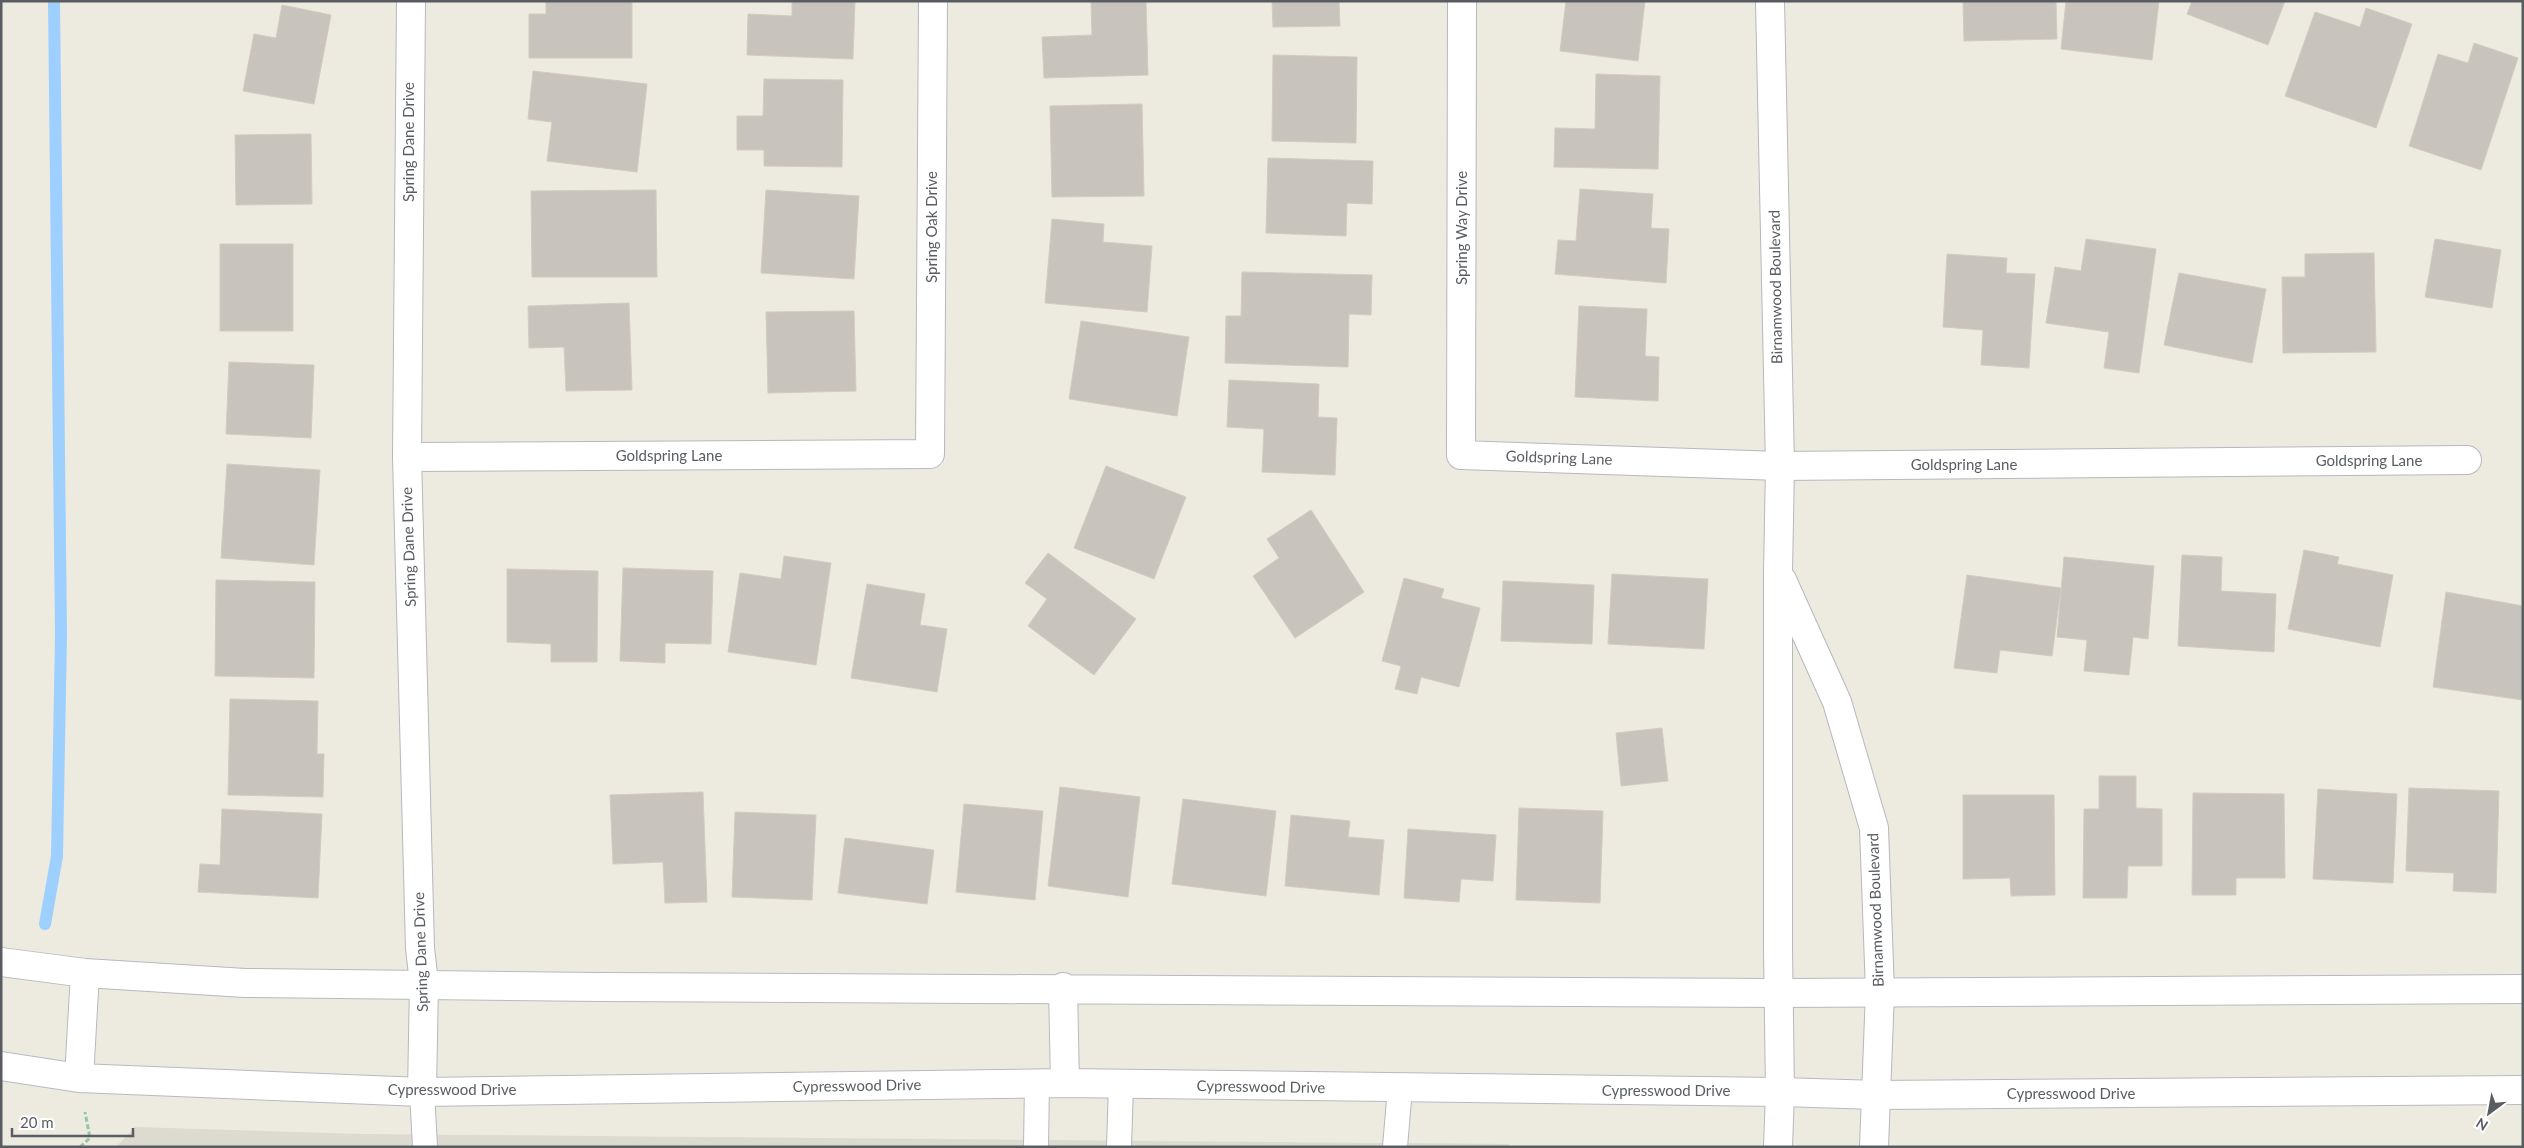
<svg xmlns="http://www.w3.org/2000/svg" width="2524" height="1148" viewBox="0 0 2524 1148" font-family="Lato,sans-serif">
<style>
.education{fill:#dddacf}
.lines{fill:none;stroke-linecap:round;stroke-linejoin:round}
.stream{stroke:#9ed0ff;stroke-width:12}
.building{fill:#c8c4bd;stroke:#d1ccbe}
.service-casing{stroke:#b6b8be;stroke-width:26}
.minor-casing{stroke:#b6b8be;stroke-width:30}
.tertiary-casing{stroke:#b6b8be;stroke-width:30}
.secondary-casing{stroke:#b6bac0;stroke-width:30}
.path{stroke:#94c7a4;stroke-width:3;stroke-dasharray:5 2.5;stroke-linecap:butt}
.service{stroke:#fff;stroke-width:24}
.minor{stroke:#fff;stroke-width:28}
.tertiary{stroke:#fff;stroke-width:28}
.secondary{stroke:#fff;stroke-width:28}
.labels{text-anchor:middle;stroke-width:4;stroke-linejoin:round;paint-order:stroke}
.street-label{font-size:15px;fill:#595d62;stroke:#fff}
</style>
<rect width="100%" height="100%" fill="#edeae0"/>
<path class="education" d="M 135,1127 L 363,1134 L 1509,1144 L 1509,1147 L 116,1147 Z"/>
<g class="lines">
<path class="stream" d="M 45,924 L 57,856 L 61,635 L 54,1"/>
</g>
<path class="building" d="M 546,1 L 632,1 L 632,58 L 529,58 L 529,14 L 546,14 Z
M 792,1 L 855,1 L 853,59 L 747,55 L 748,14 L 792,16 Z
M 1091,1 L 1146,1 L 1148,75 L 1044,78 L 1042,37 L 1092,35 Z
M 1272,1 L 1339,1 L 1340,26 L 1273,27 Z
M 1566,1 L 1645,1 L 1638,61 L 1560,51 Z
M 1963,1 L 2056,1 L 2057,39 L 1964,41 Z
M 2066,1 L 2159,1 L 2152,60 L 2061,49 Z
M 2192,1 L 2285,1 L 2268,45 L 2187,14 Z
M 282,5 L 331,15 L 314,104 L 243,91 L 254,34 L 276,38 Z
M 2366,8 L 2412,24 L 2376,128 L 2285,96 L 2315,12 L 2360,27 Z
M 2474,43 L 2518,58 L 2481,170 L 2409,146 L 2438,54 L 2468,63 Z
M 1273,55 L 1357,57 L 1356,143 L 1272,141 Z
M 533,71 L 647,84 L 637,172 L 547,161 L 552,122 L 528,119 Z
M 1596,74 L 1660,76 L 1658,169 L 1554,167 L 1555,128 L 1595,129 Z
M 764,79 L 843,80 L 842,167 L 764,166 L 764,150 L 737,150 L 737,116 L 763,116 Z
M 1142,104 L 1144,196 L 1052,197 L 1050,106 Z
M 311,134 L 312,204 L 236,205 L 235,135 Z
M 1268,158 L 1373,161 L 1372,204 L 1347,203 L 1346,236 L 1266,233 Z
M 1580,189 L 1653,194 L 1651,228 L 1669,229 L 1666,283 L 1555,274 L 1558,240 L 1576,241 Z
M 656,190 L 657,277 L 532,277 L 531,191 Z
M 766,190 L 859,196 L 854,279 L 761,273 Z
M 1052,219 L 1104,224 L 1103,242 L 1152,246 L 1147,312 L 1045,303 Z
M 2086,239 L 2156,249 L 2139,373 L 2104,368 L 2109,332 L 2046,323 L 2055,267 L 2081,271 Z
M 2435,239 L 2501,250 L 2492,308 L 2425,297 Z
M 220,244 L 293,244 L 293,331 L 220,331 Z
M 2374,253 L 2376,352 L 2283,353 L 2282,277 L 2305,277 L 2305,254 Z
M 1947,254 L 2007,258 L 2006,273 L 2035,274 L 2029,368 L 1981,365 L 1983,330 L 1943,327 Z
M 1242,272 L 1372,275 L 1371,315 L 1349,314 L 1348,367 L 1225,363 L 1226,316 L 1241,316 Z
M 2179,273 L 2266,289 L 2252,363 L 2164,345 Z
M 629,303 L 632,390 L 566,391 L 564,347 L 529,348 L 528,306 Z
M 1579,306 L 1647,309 L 1645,356 L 1659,357 L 1658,401 L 1575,397 Z
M 854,311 L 856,391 L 768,393 L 766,312 Z
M 1081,321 L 1189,337 L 1177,416 L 1069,399 Z
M 229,362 L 314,365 L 311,438 L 226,434 Z
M 1229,380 L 1319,384 L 1318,417 L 1337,418 L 1335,475 L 1262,472 L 1264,429 L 1227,427 Z
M 227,464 L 320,470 L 314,565 L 221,558 Z
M 1106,466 L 1186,497 L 1154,579 L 1074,548 Z
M 1311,510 L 1364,592 L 1295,638 L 1253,576 L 1279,558 L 1267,539 Z
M 2304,550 L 2339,557 L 2337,564 L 2393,575 L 2380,647 L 2288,629 Z
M 1048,553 L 1136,619 L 1094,675 L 1028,626 L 1047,599 L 1025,583 Z
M 2182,555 L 2222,557 L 2221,591 L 2276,594 L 2274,652 L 2178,646 Z
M 784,556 L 831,563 L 816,665 L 728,652 L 740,573 L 781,579 Z
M 2064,557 L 2154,566 L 2148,639 L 2133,637 L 2129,675 L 2084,671 L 2087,640 L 2057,637 Z
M 623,568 L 713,571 L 711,644 L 665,643 L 665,663 L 620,661 Z
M 507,569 L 598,571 L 597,662 L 551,662 L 551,644 L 507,642 Z
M 1612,574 L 1708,579 L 1704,649 L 1608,644 Z
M 1967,575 L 2061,588 L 2052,656 L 2000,650 L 1997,673 L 1954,668 Z
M 1404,578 L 1444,589 L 1441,598 L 1480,608 L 1459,687 L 1421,677 L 1417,694 L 1395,689 L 1401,666 L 1382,661 Z
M 216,580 L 315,582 L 314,678 L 215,676 Z
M 1503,581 L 1594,585 L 1592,644 L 1501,641 Z
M 867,584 L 925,594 L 920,625 L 947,629 L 937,692 L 851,678 Z
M 2446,592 L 2523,606 L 2523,700 L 2433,687 Z
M 230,699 L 318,701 L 317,754 L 324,754 L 323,797 L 228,795 Z
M 1662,728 L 1668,781 L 1621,786 L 1616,733 Z
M 2099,776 L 2136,776 L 2136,808 L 2162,809 L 2162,866 L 2128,866 L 2127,898 L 2083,898 L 2084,809 L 2099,809 Z
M 1060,787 L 1140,797 L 1128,897 L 1048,886 Z
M 2409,788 L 2499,791 L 2496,893 L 2453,891 L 2454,873 L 2406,871 Z
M 2318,789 L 2397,794 L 2393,883 L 2313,879 Z
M 703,792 L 707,902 L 665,903 L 663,862 L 613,864 L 610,795 Z
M 2193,793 L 2284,794 L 2285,878 L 2236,878 L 2236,895 L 2192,895 Z
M 1963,795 L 2054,795 L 2055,895 L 2011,896 L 2010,878 L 1963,879 Z
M 1183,799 L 1276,811 L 1266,896 L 1172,884 Z
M 964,804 L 1043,811 L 1035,900 L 956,892 Z
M 1519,808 L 1603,811 L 1600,903 L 1516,900 Z
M 222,809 L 322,814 L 318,898 L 198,892 L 200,864 L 220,865 Z
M 735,812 L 816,815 L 812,900 L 732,897 Z
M 1291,815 L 1350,821 L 1348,837 L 1384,840 L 1379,895 L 1285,886 Z
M 1408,829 L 1496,835 L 1493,881 L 1461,879 L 1459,902 L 1404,898 Z
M 845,838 L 934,850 L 927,904 L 838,893 Z"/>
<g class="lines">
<g class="service-casing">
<path id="service" d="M 422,1092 L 425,1147
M 1036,1147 L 1037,1084
M 1119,1147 L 1121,1085
M 1395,1147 L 1400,1088"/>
</g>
<g class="minor-casing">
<path id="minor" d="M 411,1 L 407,457 L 420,948 L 424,983 L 422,1092
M 1462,1 L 1461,455 L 1780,466 L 2467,460
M 407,457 L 930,454 L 933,1"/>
</g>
<g class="tertiary-casing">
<path id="tertiary" d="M 1770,1 L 1780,466 L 1778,572 L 1778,948 L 1780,1092 L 1778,1147
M 1782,580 L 1837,702 L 1874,828 L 1880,992 L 1874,1147"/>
</g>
<g class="secondary-casing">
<path id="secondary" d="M 1,962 L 85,973 L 245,983 L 600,987 L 1779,993 L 2523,989
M 1063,987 L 1065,1083
M 1,1066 L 79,1078 L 422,1092 L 1065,1083 L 1780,1092 L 1878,1095 L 2523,1090
M 79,1078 L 85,973"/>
</g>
<path class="path" d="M 80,1147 L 90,1138 L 85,1112"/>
<use href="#service" class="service"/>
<use href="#minor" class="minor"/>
<use href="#tertiary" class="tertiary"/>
<use href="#secondary" class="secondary"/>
</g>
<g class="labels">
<g class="street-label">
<text transform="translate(409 142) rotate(-90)" y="5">Spring Dane Drive</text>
<text transform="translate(932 227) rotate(-90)" y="5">Spring Oak Drive</text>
<text transform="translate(1462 228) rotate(-90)" y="5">Spring Way Drive</text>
<text transform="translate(1776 287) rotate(-91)" y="5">Birnamwood Boulevard</text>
<text x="669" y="461">Goldspring Lane</text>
<text transform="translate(1559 458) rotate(2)" y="5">Goldspring Lane</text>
<text x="2369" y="466">Goldspring Lane</text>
<text x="1964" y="470">Goldspring Lane</text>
<text transform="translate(409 547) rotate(-92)" y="5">Spring Dane Drive</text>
<text transform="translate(1876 910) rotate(-92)" y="5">Birnamwood Boulevard</text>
<text transform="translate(421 952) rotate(-92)" y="5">Spring Dane Drive</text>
<text transform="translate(857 1086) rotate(-1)" y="5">Cypresswood Drive</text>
<text transform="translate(1261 1087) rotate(1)" y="5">Cypresswood Drive</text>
<text x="452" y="1095">Cypresswood Drive</text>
<text x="1666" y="1096">Cypresswood Drive</text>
<text x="2071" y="1099">Cypresswood Drive</text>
</g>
</g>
<rect width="2524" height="1148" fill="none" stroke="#595d62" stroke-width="5"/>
<g transform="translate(2489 1113) rotate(212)" stroke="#ffffff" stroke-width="4" paint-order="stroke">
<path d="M0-4L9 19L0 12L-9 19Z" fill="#595d62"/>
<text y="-8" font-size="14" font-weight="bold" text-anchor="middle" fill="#595d62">N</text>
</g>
<path d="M12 1128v8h121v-8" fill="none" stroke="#595d62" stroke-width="2.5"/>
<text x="20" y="1128" font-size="15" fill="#595d62" stroke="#ffffff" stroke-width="4" paint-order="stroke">20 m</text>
</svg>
